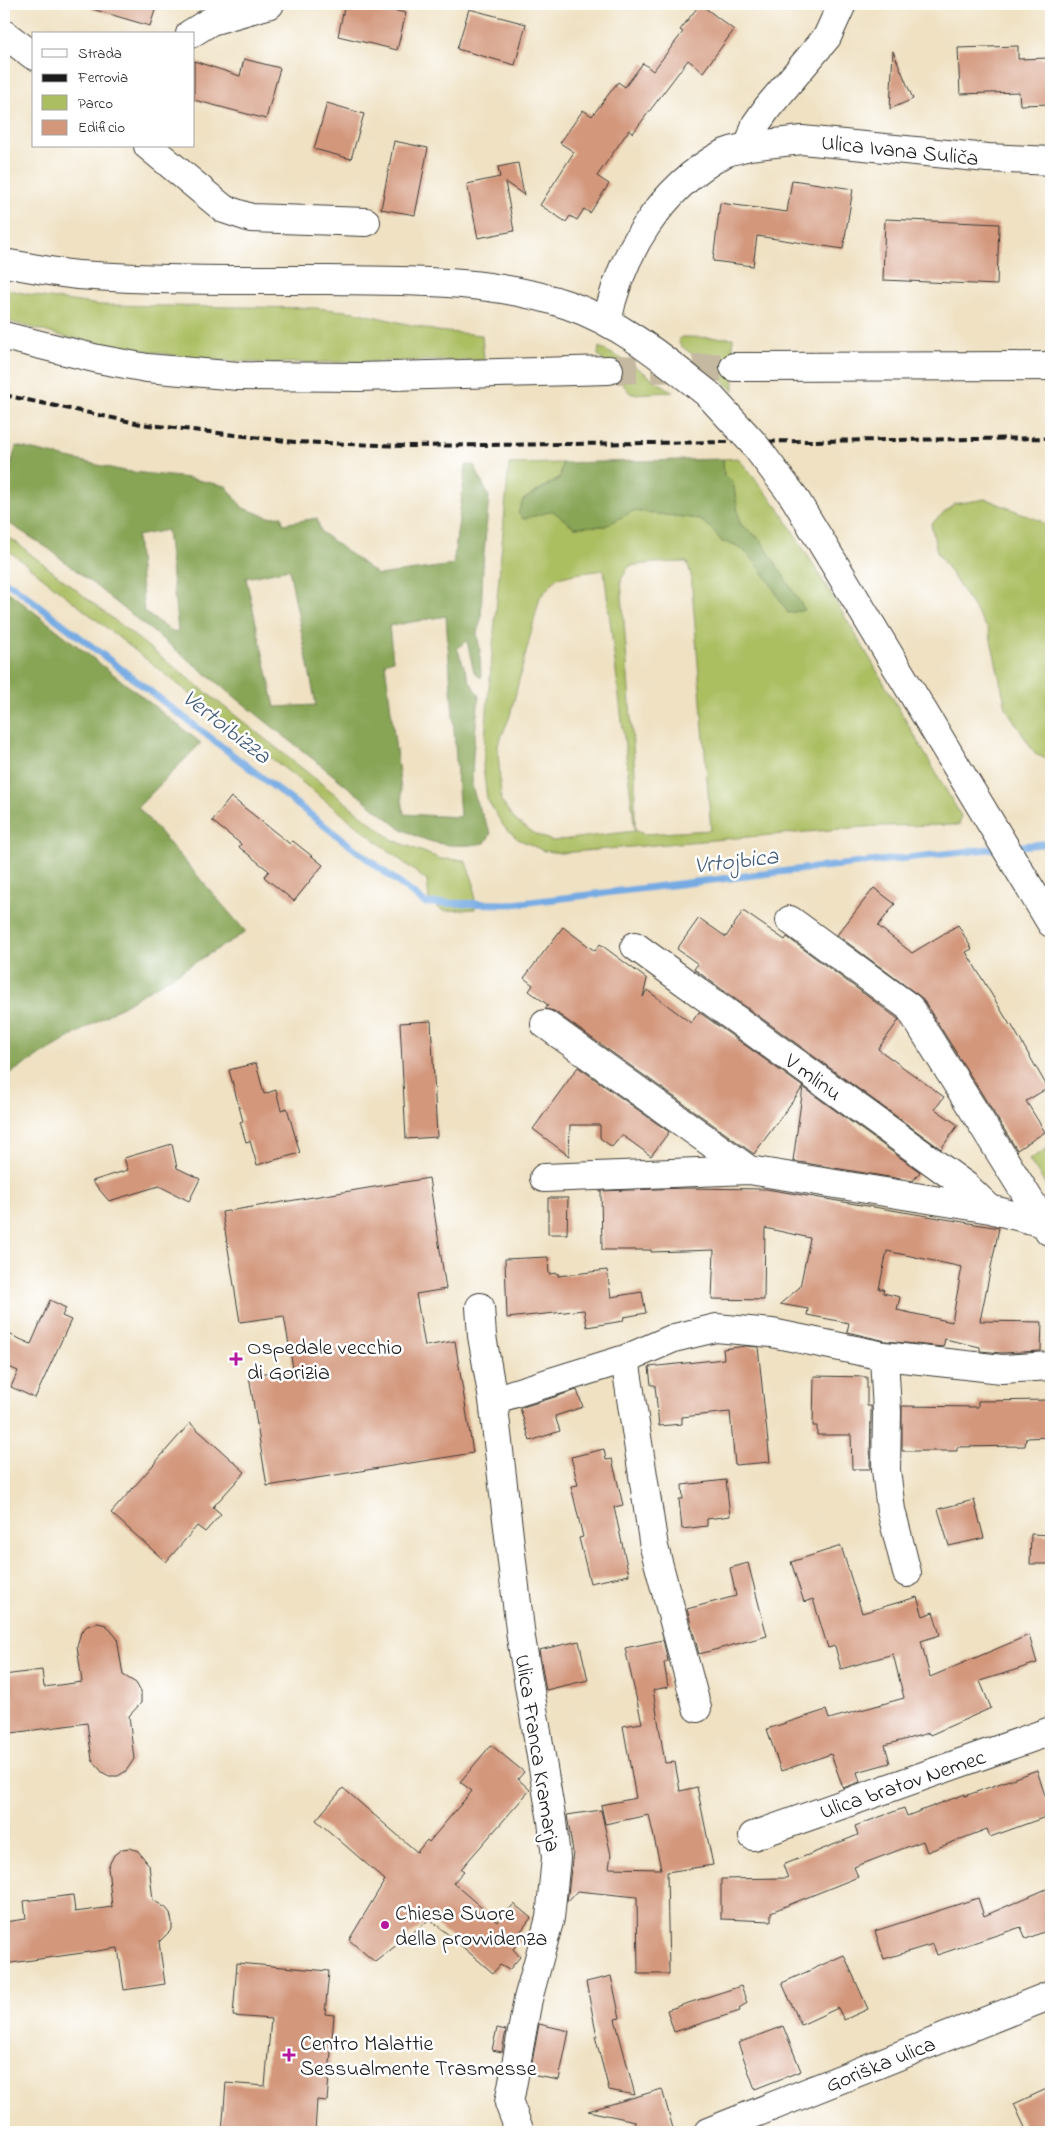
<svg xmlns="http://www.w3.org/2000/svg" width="1055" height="2136" viewBox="0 0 1055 2136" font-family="'Indie Flower',sans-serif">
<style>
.green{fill:#abbe61;stroke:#646d3e;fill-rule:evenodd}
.forest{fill:#88a557;stroke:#52603a;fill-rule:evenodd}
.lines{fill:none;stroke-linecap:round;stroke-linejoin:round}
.stream{stroke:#75aae3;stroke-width:7}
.building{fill:#d3977b;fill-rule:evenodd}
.major-tunnel{stroke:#c5baa1;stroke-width:28;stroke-dasharray:28 14;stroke-linecap:butt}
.minor-casing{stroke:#3c3a35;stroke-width:30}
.major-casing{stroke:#3c3a35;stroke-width:30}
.minor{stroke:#fff;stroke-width:28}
.major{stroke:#fff;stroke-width:28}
.rail{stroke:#1c1c1c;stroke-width:4;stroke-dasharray:8 4;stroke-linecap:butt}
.minor-bridge-casing{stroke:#3c3a35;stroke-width:30;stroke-linecap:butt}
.minor-bridge{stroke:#fff;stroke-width:28}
.poi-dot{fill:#b5179e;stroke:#fff;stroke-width:2}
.labels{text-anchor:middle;stroke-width:5;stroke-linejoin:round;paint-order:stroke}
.street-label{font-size:22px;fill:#1c1c1c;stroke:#fff}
.poi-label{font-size:22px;fill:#1c1c1c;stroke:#fff;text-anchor:start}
.water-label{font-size:24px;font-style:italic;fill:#445c76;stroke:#fff}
</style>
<rect width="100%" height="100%" fill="#fff"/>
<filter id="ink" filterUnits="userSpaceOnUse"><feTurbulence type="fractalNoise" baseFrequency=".02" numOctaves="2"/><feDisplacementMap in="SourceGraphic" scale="10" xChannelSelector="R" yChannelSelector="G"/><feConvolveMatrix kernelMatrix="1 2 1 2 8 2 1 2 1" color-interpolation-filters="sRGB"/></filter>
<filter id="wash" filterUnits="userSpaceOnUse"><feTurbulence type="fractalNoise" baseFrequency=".0096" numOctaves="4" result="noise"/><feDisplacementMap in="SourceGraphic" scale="20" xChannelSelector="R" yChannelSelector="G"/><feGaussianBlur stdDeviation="1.12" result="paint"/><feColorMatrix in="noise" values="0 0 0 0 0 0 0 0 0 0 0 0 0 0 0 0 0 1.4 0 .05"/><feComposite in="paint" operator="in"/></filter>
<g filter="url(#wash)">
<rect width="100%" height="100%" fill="#efe1c2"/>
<path class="green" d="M 4,289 L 43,297 L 100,305 L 315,308 L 355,312 L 437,331 L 482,335 L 484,360 L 270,363 L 196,359 L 65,337 L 4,320 Z
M 683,337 L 733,338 L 734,391 L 698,359 L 680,345 L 678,340 Z
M 599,347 L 631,364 L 673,392 L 631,394 L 598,355 Z
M 738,458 L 780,510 L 859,640 L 961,816 L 959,825 L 877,826 L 561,853 L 544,851 L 518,839 L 504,827 L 487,799 L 483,767 L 487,711 L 509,464 L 562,463 L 560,477 L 523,500 L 553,511 L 574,527 L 605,526 L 633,511 L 700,519 L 713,530 L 722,542 C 751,541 773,590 788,613 L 804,610 L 760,539 L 740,524 L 733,482 L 724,476 L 723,459 ZM 654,563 L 687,562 L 691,575 L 711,830 L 644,834 L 635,830 L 635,773 L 621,580 L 629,566 ZM 604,570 L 635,831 L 552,841 L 533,833 L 515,820 L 501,801 L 498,745 L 510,716 L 540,597 L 557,578 L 575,574 Z
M 986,499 L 1041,521 L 1051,534 L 1051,761 L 1035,754 L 1006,708 L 989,631 L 937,552 L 931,524 L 954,504 Z
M 4,539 L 13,540 L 393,840 L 441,859 L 465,860 L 474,884 L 475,909 L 443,911 L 429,901 L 427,881 L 4,547 Z
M 1051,1146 L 1051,1182 L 1046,1185 L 1029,1160 Z"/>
<path class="forest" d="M 16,446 L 124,471 L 188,478 L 226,486 L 243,508 L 269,517 L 282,516 L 283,524 L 317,518 L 321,532 L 378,575 L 453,565 L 466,465 L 474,465 L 489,497 L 483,565 L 481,620 L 477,633 L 480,650 L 481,678 L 474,672 L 467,641 L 457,648 L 469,680 L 479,696 L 473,755 L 472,785 L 477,804 L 491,833 L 485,843 C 451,849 427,844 397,826 L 49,549 L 10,524 L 4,522 L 4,493 ZM 167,530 L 178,631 L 173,632 L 144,612 L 137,536 ZM 289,569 L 316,705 L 275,707 L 246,578 ZM 446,616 L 460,817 L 404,814 L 385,663 L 393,660 L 389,626 Z
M 723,459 L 724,476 L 733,482 L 740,524 L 760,539 L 805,610 L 788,613 C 773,590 751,541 722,542 L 713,530 L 699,519 L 633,511 L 605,526 L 574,527 L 553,511 L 523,519 L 518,513 L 523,500 L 560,478 L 562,463 Z
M 4,592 L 10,593 L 201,743 L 138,807 L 246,932 L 4,1077 Z"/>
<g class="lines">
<path class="stream" d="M 4,582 L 12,585 L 425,903 L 513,904 L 804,869 L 999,848
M 1012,847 L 1051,843"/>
</g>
<g id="blocks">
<path class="building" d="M 93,4 L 157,4 L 150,26 L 92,9 Z
M 345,4 L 364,4 L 406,13 L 397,50 L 338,36 Z
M 700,4 L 734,30 L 703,72 L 688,60 L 633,133 L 629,130 L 597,176 L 609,184 L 590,213 L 584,209 L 577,220 L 570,216 L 566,222 L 540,205 L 574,152 L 560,143 L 583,110 L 592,116 L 618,82 L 625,87 L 643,63 L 653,71 L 683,32 L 680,30 Z
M 469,9 L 526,24 L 515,65 L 457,49 Z
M 1018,46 L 1018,59 L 1051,58 L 1051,104 L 1020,105 L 1019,92 L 960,94 L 958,48 Z
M 893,51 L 913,99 L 890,109 Z
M 244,59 L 280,68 L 266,119 L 194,100 L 194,61 L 240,76 Z
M 327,103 L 364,114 L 351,159 L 314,149 Z
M 394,141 L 428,148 L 415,215 L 381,209 Z
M 518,163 L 524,195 L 505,182 L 514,231 L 478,238 L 467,184 L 500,177 L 498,167 Z
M 792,180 L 853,189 L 843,249 L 757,236 L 753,266 L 713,261 L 720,203 L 787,212 Z
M 885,219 L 999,224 L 997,285 L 883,280 Z
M 231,797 L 290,844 L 293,841 L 323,865 L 294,901 L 264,877 L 269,871 L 239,847 L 241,844 L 212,821 Z
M 874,888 L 895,904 L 878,926 L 912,953 L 958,925 L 972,949 L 966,952 L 1010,1025 L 1011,1024 L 1048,1088 L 1026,1101 L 1045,1132 L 1017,1150 L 922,998 L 837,935 Z
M 743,911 L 785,940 L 787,937 L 897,1018 L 899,1020 L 878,1049 L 944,1097 L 935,1109 L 958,1125 L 941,1149 L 694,969 L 698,964 L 677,949 L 699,918 L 726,937 Z
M 563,927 L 595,951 L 600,944 L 647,979 L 643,997 L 647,990 L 691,1023 L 699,1012 L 803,1087 L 754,1154 L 554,1011 L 545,1009 L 548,1005 L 529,991 L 533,985 L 524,978 Z
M 431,1021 L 437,1137 L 406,1139 L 400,1023 Z
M 256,1063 L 264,1094 L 276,1090 L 281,1110 L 287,1108 L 300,1153 L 257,1165 L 250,1141 L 246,1142 L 240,1122 L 243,1121 L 229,1070 Z
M 578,1067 L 669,1132 L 651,1156 L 622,1135 L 612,1147 L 600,1138 L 600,1125 L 570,1125 L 569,1156 L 533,1129 Z
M 803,1087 L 920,1172 L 913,1181 L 793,1161 Z
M 172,1144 L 177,1168 L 200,1179 L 189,1201 L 159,1186 L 109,1201 L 92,1181 L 128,1170 L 124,1158 Z
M 429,1178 L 446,1289 L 416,1294 L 425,1346 L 455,1341 L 473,1453 L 267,1486 L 249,1376 L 293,1368 L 284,1316 L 240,1322 L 222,1212 Z
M 684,1188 L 766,1189 L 999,1228 L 980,1321 L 1042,1322 L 1041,1351 L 1002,1353 L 980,1351 L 980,1347 L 945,1339 L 943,1347 L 886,1341 L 847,1332 L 849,1323 L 807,1315 L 808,1309 L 780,1304 L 800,1287 L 810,1238 L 765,1228 L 764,1300 L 712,1299 L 714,1250 L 651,1252 L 651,1250 L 602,1250 L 601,1191 ZM 887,1251 L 962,1267 L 952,1322 L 897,1310 L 900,1297 L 883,1293 L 884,1289 L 879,1289 Z
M 548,1198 L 568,1198 L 567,1234 L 548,1234 Z
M 548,1257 L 549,1274 L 558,1273 L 558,1276 L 607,1270 L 611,1297 L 642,1292 L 646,1313 L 624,1317 L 623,1321 L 587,1327 L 584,1310 L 507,1318 L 505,1259 Z
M 50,1300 L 66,1308 L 62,1316 L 71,1320 L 35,1398 L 11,1387 L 18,1371 L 4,1365 L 4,1332 L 31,1344 Z
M 746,1346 L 758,1347 L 770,1462 L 735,1465 L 730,1412 L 682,1417 L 682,1424 L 659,1426 L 655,1385 L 651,1385 L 649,1367 L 724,1359 L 723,1349 Z
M 814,1376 L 867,1377 L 867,1406 L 871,1406 L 871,1412 L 870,1469 L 852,1469 L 851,1435 L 817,1435 L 817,1426 L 813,1426 Z
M 577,1390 L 583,1407 L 555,1416 L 560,1431 L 530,1441 L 520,1408 Z
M 1051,1400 L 1051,1437 L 1026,1438 L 1025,1446 L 957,1447 L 957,1451 L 902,1451 L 902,1406 L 978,1407 L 978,1401 Z
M 190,1423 L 245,1472 L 213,1507 L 221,1514 L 205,1532 L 197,1526 L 166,1562 L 111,1513 Z
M 604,1449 L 606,1460 L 612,1459 L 623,1505 L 614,1507 L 629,1575 L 590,1583 L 579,1538 L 583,1537 L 571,1486 L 578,1485 L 571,1457 Z
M 726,1480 L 730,1516 L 707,1519 L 707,1526 L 682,1529 L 679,1499 L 683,1499 L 682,1485 Z
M 974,1500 L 984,1538 L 949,1546 L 938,1509 Z
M 1031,1534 L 1051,1535 L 1051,1564 L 1030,1564 Z
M 841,1546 L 862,1613 L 917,1597 L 923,1616 L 933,1612 L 940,1635 L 921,1641 L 930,1677 L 1029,1635 L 1037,1663 L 980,1681 L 991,1708 L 930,1735 L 929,1733 L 885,1745 L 890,1763 L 857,1772 L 860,1782 L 843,1788 L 831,1754 L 781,1771 L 767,1729 L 826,1710 L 829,1719 L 904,1698 L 893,1654 L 841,1669 L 835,1646 L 828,1648 L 813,1599 L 804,1602 L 791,1562 Z
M 748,1563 L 767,1636 L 699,1654 L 687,1609 L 736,1596 L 730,1568 Z
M 98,1623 L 106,1625 L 117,1638 L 123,1675 L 136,1683 L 141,1692 L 141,1703 L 129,1716 L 134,1759 L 126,1771 L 118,1776 L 109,1776 L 102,1772 L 92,1760 L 87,1723 L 4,1734 L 4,1675 L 42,1670 L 44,1687 L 82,1682 L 77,1646 L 81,1632 L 87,1626 Z
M 663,1640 L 668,1661 L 664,1663 L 668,1687 L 653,1690 L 665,1763 L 675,1762 L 680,1791 L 697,1787 L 713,1865 L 667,1872 L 669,1974 L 638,1974 L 637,1897 L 577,1891 L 567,1902 L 573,1852 L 567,1815 L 601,1810 L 611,1855 L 609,1868 L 661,1869 L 649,1815 L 605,1824 L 601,1805 L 636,1798 L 623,1726 L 642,1723 L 625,1648 Z
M 579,1641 L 588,1680 L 546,1690 L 539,1650 Z
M 491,1745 L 524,1772 L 518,1779 L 530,1790 L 461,1869 L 464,1871 L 453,1883 L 498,1922 L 514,1904 L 531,1918 L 516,1937 L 520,1941 L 513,1949 L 520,1957 L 509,1970 L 500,1965 L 493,1973 L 430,1919 L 375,1962 L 349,1940 L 385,1880 L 316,1820 L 343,1788 L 417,1852 L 427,1840 L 429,1842 L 472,1791 L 460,1782 Z
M 1037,1770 L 1051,1815 L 990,1837 L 987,1829 L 927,1852 L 923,1841 L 854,1867 L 858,1877 L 771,1912 L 771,1921 L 721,1919 L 721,1879 L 788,1878 L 783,1865 L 858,1835 L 855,1826 L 904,1808 L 907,1816 L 965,1794 L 965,1796 Z
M 130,1848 L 138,1851 L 149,1865 L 153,1900 L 166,1908 L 170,1913 L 172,1922 L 172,1929 L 159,1942 L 165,1984 L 124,1990 L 118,1948 L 4,1964 L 4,1922 L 26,1919 L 24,1901 L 73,1895 L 75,1912 L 112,1907 L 108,1867 L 114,1855 L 122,1849 Z
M 1051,1887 L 1051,1929 L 1026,1939 L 1021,1927 L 937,1955 L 933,1944 L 884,1959 L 875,1931 L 978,1898 L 984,1916 Z
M 844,1955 L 868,2009 L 844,2020 L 838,2008 L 801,2025 L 782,1983 Z
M 237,1963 L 329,1971 L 325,2014 L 334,2015 L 327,2101 L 317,2100 L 315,2132 L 222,2132 L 226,2083 L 265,2086 L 271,2019 L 233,2016 Z
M 611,1976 L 620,2018 L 615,2019 L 635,2095 L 609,2090 L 595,2036 L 597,2036 L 586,1982 Z
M 741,1986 L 747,2003 L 739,2008 L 740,2011 L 674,2032 L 667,2010 Z
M 539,2024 L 569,2031 L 559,2080 L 536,2076 L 532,2063 Z
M 783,2026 L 801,2071 L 755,2089 L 738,2043 Z
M 497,2028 L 506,2030 L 502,2052 L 492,2050 Z
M 1051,2087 L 1051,2132 L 1027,2132 L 1014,2104 Z
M 662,2089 L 674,2132 L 633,2132 L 635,2121 L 588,2111 Z"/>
</g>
</g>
<g filter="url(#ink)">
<use href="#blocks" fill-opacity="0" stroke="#3c3a35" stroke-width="1"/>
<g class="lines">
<path class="major-tunnel" d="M 609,370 L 734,367"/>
<g class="minor-casing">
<path id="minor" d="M 4,34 L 34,56
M 190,34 L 211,21 L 270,4
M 148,146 L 224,209 L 251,218 L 366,222
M 749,146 L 802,140 L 988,158 L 1051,161
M 4,263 C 28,267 54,273 78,275 C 161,281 245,280 328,280 C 407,281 493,279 568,305 C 621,323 665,360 708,394
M 607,322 C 620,254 661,188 723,154 C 730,150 741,149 749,146 L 756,124 L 768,107 L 827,37 L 842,4
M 794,497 L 1051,923
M 790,920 L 909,1007 L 1049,1231
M 635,946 L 966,1186 L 990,1209
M 545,1024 L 749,1170
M 544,1178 L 749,1170 L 990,1209 L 1043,1223
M 480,1307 L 482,1336 L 493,1400 L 521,1638 L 552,1821 L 556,1858 L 550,1918 L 528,1999 L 509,2103 L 520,2132
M 884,1356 L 887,1412 L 886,1470 L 891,1510 L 907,1573
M 493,1400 L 625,1359
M 697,1708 L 654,1547 L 625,1359 L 674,1338 L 716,1328 L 772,1333 L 884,1356 L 1002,1369 L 1051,1366
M 753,1836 L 1051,1731
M 708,2132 L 1051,1995"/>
</g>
<g class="major-casing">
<path id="major" d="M 4,336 L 98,359 L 147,368 L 238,376 L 359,377 L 609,370
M 734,367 L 1051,366"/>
</g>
<use href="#minor" class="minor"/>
<use href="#major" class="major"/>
<path class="rail" d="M 4,395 L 141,424 L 295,442 L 406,446 L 1051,438"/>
<g class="minor-bridge-casing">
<path id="minor-bridge" d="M 708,394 L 754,444 L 794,497"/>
</g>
<use href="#minor-bridge" class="minor-bridge"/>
</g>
</g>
<g class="poi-dot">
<path d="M233.5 1351.5h5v5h5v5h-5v5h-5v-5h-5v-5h5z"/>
<circle cx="385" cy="1925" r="5"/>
<path d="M286.5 2047.5h5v5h5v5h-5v5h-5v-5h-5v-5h5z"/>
</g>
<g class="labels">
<g class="street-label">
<text transform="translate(900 149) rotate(6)" y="8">Ulica Ivana Suliča</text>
<text transform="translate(814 1076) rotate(36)" y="8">V mlinu</text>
<text transform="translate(539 1753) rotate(81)" y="8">Ulica Franca Kramarja</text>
<text transform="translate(902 1783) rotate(-19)" y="8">Ulica bratov Nemec</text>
<text transform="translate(880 2063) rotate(-22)" y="8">Goriška ulica</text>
</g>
<g class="poi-label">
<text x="247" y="1354">Ospedale vecchio<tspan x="247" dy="25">di Gorizia</tspan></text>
<text x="395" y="1920">Chiesa Suore<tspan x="395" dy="25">della provvidenza</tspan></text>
<text x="300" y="2050">Centro Malattie<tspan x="300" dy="25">Sessualmente Trasmesse</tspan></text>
</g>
<g class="water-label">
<text transform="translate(227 726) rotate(38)" y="8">Vertoibizza</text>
<text transform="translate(736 860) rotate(-7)" y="8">Vrtojbica</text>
</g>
</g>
<rect width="1055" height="2136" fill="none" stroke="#fff" stroke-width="20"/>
<rect x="32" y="32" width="162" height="115" fill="#ffffff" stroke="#a4a4a4"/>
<rect x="42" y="49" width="25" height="8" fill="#ffffff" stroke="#a4a4a4"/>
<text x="78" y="58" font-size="15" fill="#1c1c1c">Strada</text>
<rect x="42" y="74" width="25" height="8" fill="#1c1c1c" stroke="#a4a4a4"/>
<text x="78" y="82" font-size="15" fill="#1c1c1c">Ferrovia</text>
<rect x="42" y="95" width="25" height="15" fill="#abbe61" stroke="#a4a4a4"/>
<text x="78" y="108" font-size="15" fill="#1c1c1c">Parco</text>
<rect x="42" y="120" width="25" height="15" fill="#d3977b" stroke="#a4a4a4"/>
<text x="78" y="132" font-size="15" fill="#1c1c1c">Edificio</text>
</svg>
